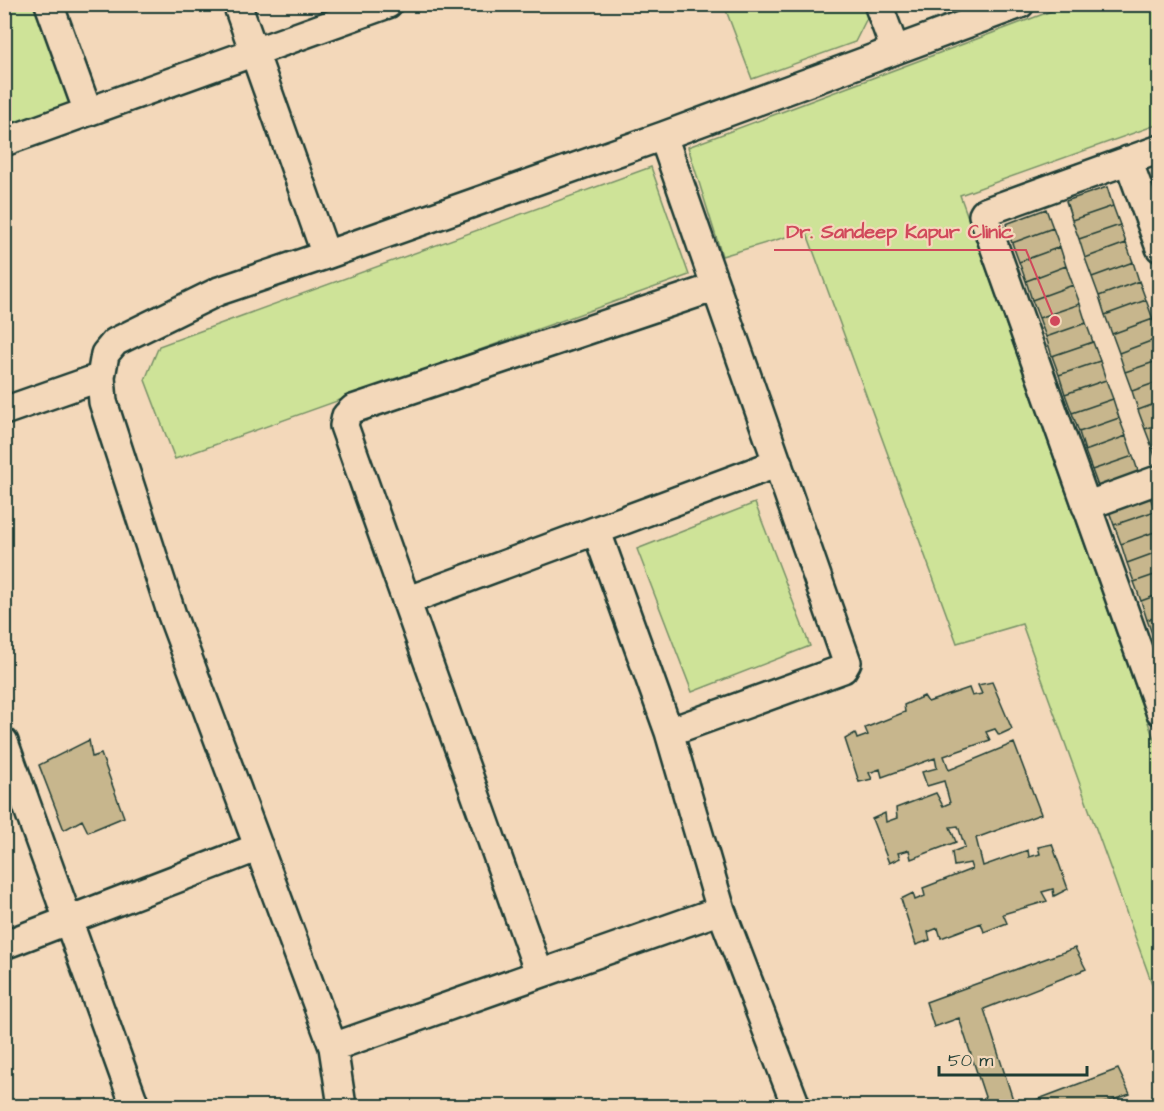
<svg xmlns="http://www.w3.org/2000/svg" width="1164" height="1111" viewBox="0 0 1164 1111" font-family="'Architects Daughter',sans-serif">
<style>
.green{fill:#cee398;stroke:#769066;stroke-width:1.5}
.building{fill:#c7b68d;stroke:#1f3d34;stroke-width:1.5}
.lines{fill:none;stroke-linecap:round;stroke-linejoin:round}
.minor-casing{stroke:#1f3d34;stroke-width:32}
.minor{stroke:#f3d8ba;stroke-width:27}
.leader{fill:none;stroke:#d1495b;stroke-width:2}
.callout-dot{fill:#d1495b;stroke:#f3d8ba;stroke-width:2}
.callout-label{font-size:20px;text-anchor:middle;font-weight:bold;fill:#d1495b;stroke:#f3d8ba;stroke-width:4.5;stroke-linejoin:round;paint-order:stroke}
</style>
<rect width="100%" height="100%" fill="#f3d8ba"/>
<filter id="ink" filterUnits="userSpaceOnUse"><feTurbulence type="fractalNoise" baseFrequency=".0167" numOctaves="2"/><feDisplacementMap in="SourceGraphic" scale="12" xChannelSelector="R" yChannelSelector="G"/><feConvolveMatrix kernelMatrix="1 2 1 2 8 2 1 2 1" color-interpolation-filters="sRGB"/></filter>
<g filter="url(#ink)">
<path class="green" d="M 1070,4 L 1159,5 L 1159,124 L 960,195 L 1159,753 L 1159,1003 L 1022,624 L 957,643 L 806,231 L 722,256 L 688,147 Z
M 4,5 L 40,5 L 76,106 L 4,132 Z
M 724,5 L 866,5 L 869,14 L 855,42 L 752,79 Z
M 651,167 L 689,275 L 175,459 L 145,380 L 159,346 Z
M 755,503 L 810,646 L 692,692 L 637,549 Z"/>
<path class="building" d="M 1160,179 L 1160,198 L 1153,182 Z
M 1107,187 L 1113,206 L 1072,220 L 1066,201 Z
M 1113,206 L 1120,225 L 1079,239 L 1072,220 Z
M 1046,209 L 1053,228 L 1012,243 L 1006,224 Z
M 1120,225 L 1126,243 L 1085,258 L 1079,239 Z
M 1053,228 L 1060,247 L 1019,262 L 1012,243 Z
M 1126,243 L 1133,262 L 1092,277 L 1085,258 Z
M 1060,247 L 1066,266 L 1026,281 L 1019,262 Z
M 1133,262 L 1139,281 L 1099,296 L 1092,277 Z
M 1066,266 L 1073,285 L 1032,300 L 1026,281 Z
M 1139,281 L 1146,300 L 1105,315 L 1099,296 Z
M 1073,285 L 1080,304 L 1039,318 L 1032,300 Z
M 1146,300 L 1153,319 L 1112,334 L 1105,315 Z
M 1080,304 L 1086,323 L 1046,337 L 1039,318 Z
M 1153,319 L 1159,338 L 1119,353 L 1112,334 Z
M 1086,323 L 1093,342 L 1052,356 L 1046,337 Z
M 1159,338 L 1160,360 L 1125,372 L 1119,353 Z
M 1093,342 L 1100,361 L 1059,375 L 1052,356 Z
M 1160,360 L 1160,381 L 1132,391 L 1125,372 Z
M 1100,361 L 1106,380 L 1065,394 L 1059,375 Z
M 1106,380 L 1113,399 L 1072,413 L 1065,394 Z
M 1160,381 L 1160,402 L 1138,410 L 1132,391 Z
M 1113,399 L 1119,418 L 1079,432 L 1072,413 Z
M 1160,402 L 1160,424 L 1145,429 L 1138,410 Z
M 1119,418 L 1126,436 L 1085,451 L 1079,432 Z
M 1160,424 L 1160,445 L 1152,447 L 1145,429 Z
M 1126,436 L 1133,456 L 1092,470 L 1085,451 Z
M 1160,445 L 1160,466 L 1158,466 L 1152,447 Z
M 1133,456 L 1139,474 L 1099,489 L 1092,470 Z
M 1148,491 L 1155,511 L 1114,525 L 1107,506 Z
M 1155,511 L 1160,530 L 1121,544 L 1114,525 Z
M 1160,530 L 1160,551 L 1127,563 L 1121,544 Z
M 1160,551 L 1160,573 L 1134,582 L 1127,563 Z
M 1160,573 L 1160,594 L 1141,601 L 1134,582 Z
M 1160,594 L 1160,615 L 1147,620 L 1141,601 Z
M 1160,615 L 1160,637 L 1154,639 L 1147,620 Z
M 992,682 L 1012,729 L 999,735 L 995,729 L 986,732 L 990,740 L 944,756 L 949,770 L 1014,743 L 1041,814 L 976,838 L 983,866 L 1028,850 L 1029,857 L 1040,854 L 1038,847 L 1052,844 L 1068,889 L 1054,896 L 1053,889 L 1042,892 L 1047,901 L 1003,914 L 1007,923 L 984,932 L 981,923 L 941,938 L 938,928 L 928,932 L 930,940 L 916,945 L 901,899 L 913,893 L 915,900 L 925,896 L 923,888 L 972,869 L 970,863 L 954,866 L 952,852 L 965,847 L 958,826 L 950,827 L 956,842 L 911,859 L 909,850 L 898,853 L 900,858 L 889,863 L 872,819 L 885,813 L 886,822 L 897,818 L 896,808 L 936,793 L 943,806 L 950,803 L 944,781 L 927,786 L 922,772 L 937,768 L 935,758 L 882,777 L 880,769 L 869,773 L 872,779 L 859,782 L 845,739 L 855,733 L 857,739 L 868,735 L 865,728 L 905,712 L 904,705 L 924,696 L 928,702 L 969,688 L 972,696 L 982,694 L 978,685 Z
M 89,740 L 92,757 L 101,754 L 124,817 L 88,832 L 82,820 L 64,830 L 39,765 Z
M 1075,948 L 1086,969 L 984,1009 L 1015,1106 L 988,1106 L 959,1018 L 934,1027 L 926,1002 Z
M 1118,1069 L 1130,1094 L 1096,1106 L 1020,1106 Z"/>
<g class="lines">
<g class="minor-casing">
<path id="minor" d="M 49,4 L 88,112
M 237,4 L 326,255
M 878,4 L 895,50
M 663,136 L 847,662 L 843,669 L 669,732
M 4,142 L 388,4
M 1160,149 L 985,212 L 983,215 L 1160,711
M 1128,160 L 1160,248
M 4,411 L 101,377
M 1086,506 L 1160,479
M 597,532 L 669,732 L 721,910 L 796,1106
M 406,601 L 778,463
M 4,742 L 135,1106
M 4,945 L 259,847
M 539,973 L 344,426 L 346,416 L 353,409 L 716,287
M 333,1047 L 721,910
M 342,1106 L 333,1047 L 172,615 L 103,402 L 101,377 L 105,354 L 115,342 L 219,291 L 326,255 L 663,136 L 1020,4"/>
</g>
<use href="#minor" class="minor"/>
</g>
</g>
<path class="leader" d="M1055 321L1026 250H774"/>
<circle class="callout-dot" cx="1055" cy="321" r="6"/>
<g class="callout-label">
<text x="900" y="238">Dr. Sandeep Kapur Clinic</text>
</g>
<rect width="1164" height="1111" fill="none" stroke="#f3d8ba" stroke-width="24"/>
<rect x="12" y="12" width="1140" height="1087" fill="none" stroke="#1f3d34" stroke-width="2" filter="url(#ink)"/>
<path d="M939 1066v9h148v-9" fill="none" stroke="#1f3d34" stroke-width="3"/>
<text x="948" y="1066" font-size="18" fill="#1f3d34" stroke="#f3d8ba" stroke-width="4.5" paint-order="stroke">50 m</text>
</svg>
